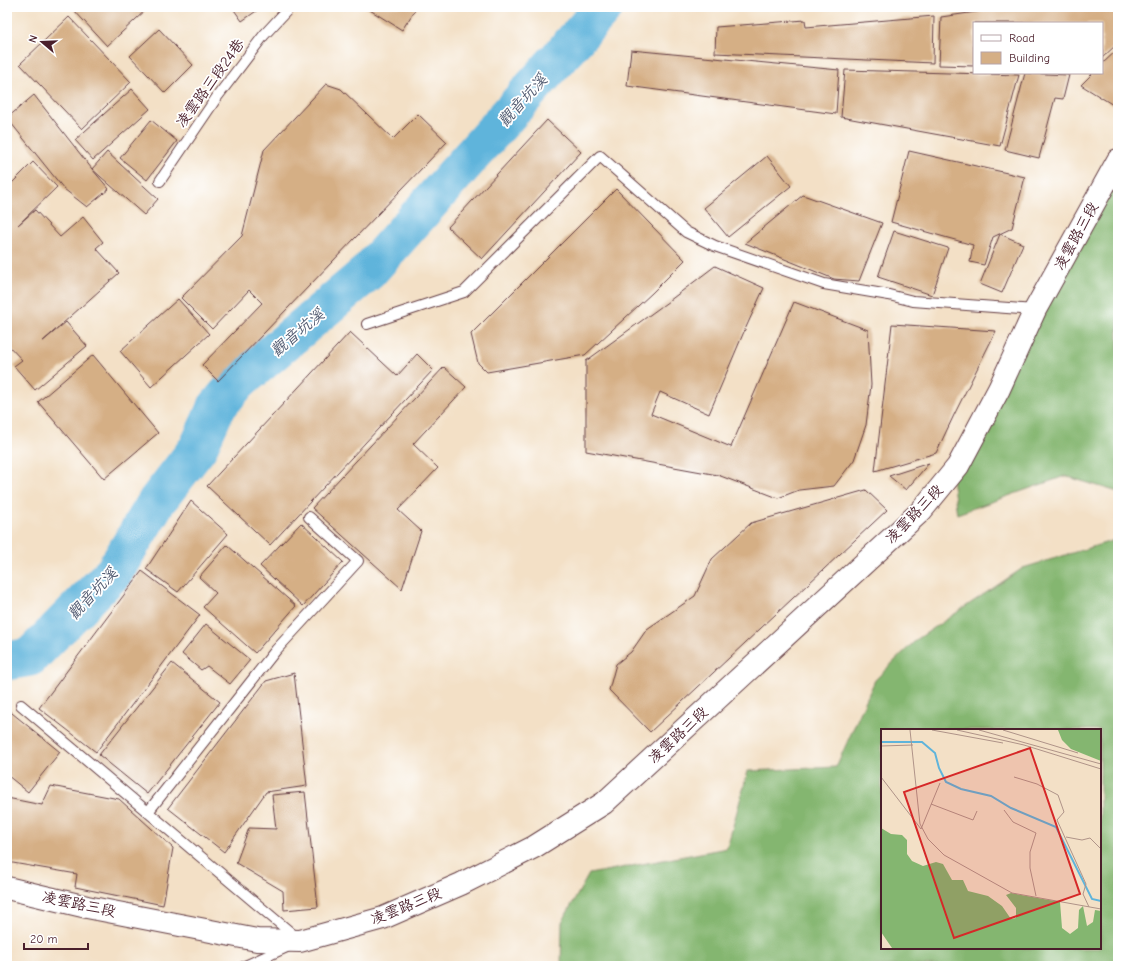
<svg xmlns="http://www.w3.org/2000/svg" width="1125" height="973" viewBox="0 0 1125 973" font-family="'Comic Neue','LXGW WenKai TC',sans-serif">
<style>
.forest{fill:#84b670;stroke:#676a4e;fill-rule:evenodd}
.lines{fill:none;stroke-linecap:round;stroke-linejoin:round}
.river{stroke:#5fb4db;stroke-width:39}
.building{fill:#d5af85}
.service-casing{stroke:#633c42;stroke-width:12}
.tertiary-casing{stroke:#633c42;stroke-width:24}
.service{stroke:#fff;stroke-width:10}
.tertiary{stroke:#fff;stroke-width:22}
.labels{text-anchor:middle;stroke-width:3.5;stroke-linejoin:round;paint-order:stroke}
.street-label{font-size:15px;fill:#4a1f2b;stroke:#fff}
.water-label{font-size:16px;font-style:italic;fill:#525b71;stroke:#fff}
.inset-river{fill:none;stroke:#5fb4db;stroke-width:2}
.inset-road{fill:none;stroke:#af9388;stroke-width:1}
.view{fill:#d62828;fill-opacity:0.15;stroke:#d62828;stroke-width:2}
.inset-edge{fill:none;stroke:#4a1f2b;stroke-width:2}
</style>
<rect width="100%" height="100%" fill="#fff"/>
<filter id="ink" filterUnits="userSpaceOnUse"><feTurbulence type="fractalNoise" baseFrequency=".025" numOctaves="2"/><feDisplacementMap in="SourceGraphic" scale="8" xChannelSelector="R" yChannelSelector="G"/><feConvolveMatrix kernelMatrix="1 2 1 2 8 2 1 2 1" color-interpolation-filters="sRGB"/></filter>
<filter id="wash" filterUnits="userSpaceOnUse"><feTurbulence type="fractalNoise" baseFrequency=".012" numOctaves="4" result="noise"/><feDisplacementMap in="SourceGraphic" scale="16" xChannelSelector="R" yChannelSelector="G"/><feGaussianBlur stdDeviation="0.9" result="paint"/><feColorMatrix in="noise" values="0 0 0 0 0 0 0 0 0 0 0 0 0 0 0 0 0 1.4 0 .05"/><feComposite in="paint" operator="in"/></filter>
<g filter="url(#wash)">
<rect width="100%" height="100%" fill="#f3e0c6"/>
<path class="forest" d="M 1118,179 L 1118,492 L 1065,476 L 957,514 L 951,472 Z
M 1118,539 L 1118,966 L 561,966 L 562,922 L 589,874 L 727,848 L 748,771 L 836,767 L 875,680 L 916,640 L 1023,568 ZM 882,730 L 1100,730 L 1100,948 L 882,948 Z"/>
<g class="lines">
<path class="river" d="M 7,661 L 30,657 L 114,572 L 157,501 L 198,448 L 216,408 L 236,384 L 368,272 L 604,7"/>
</g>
<g id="blocks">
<path class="building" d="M 73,7 L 149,7 L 107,46 L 72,8 Z
M 232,7 L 262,7 L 242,21 Z
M 365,7 L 417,7 L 402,30 Z
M 1011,7 L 1117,7 L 1116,45 L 1102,58 L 1102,23 L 974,23 L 974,66 L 939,65 L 941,17 Z
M 934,16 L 933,63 L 715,53 L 716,27 L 805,20 L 806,27 Z
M 69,17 L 131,82 L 82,129 L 20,64 Z
M 159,29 L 193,65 L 165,93 L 130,56 Z
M 1118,49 L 1118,108 L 1081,85 L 1093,73 L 1102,73 L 1102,64 Z
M 631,50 L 839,70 L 836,114 L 627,86 Z
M 845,70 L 1019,75 L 1000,146 L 841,117 Z
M 1025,73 L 1069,75 L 1063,99 L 1055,98 L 1039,158 L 1005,150 Z
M 326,84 L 341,89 L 393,139 L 418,114 L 447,142 L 218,381 L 202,365 L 262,303 L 249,290 L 212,329 L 181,298 L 242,236 L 264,150 Z
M 132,89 L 150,109 L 93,160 L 75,140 Z
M 34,95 L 92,169 L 107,152 L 158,199 L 144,215 L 92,169 L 109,189 L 87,207 L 64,189 L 7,118 Z
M 151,120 L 177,141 L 147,180 L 120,158 Z
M 547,120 L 581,152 L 482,259 L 448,227 Z
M 909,151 L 1025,177 L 1012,228 L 993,237 L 984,265 L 970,262 L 973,245 L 891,222 Z
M 767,156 L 791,186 L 728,237 L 704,208 Z
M 33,162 L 57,187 L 18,225 L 35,210 L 60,237 L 83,217 L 103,242 L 96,248 L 119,273 L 42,342 L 66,322 L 87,346 L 35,390 L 14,366 L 22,360 L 7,344 L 7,327 L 10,325 L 7,317 L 7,188 Z
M 616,189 L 685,260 L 652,293 L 585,355 L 487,372 L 478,363 L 471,334 Z
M 803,195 L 882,223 L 859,281 L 834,279 L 745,243 Z
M 894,231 L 948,248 L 932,295 L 878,277 Z
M 1000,234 L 1023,244 L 1002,293 L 980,284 Z
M 715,266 L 764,288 L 743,334 L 709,414 L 660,392 L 651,414 L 731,447 L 794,302 L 868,330 L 871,385 L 866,425 L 854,460 L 834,486 L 799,490 L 778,498 L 718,475 L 586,451 L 586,361 L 669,301 Z
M 178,299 L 209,334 L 151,387 L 120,351 Z
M 892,324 L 996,331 L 954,415 L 936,453 L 875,471 Z
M 350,332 L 397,376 L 417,354 L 433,370 L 270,545 L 207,486 Z
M 93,355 L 158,433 L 104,479 L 38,402 Z
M 444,367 L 466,387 L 413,444 L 438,468 L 398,510 L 421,531 L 402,589 L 312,508 Z
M 929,463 L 906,490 L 889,476 Z
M 866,490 L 887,510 L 650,732 L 609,690 L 616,664 L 631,652 L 647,629 L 695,596 L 712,559 L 751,523 Z
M 191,501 L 228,534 L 178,592 L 146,569 Z
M 301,523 L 343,562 L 303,606 L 260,566 Z
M 227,545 L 296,606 L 255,653 L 203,607 L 216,593 L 199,577 Z
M 142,571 L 200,615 L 96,752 L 39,708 Z
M 206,624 L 250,660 L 230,684 L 207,666 L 201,670 L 182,654 Z
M 172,663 L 220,702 L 147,794 L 99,755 Z
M 294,673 L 307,786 L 266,792 L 224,852 L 168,808 L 266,681 Z
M 7,709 L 60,752 L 28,792 L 7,775 Z
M 51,786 L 119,799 L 173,848 L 163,905 L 75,887 L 77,874 L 7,862 L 7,798 L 42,805 Z
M 305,792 L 318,907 L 284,910 L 283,891 L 236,863 L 249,828 L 276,829 L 272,795 Z"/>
</g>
</g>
<g filter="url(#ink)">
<use href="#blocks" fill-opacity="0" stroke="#633c42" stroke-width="1"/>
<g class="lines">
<g class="service-casing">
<path id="service" d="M 160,181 L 217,97 L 264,35 L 290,7
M 367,324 L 464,292 L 600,156 L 686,232 L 715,246 L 824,284 L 889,295 L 913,301 L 1035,310
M 21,705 L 297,938
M 148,812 L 276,650 L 358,561 L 309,517
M 245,966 L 289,946"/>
</g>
<g class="tertiary-casing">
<path id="tertiary" d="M 7,888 L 87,907 L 257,940 L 300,941 L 383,918 L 461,884 L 534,847 L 604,803 L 921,511 L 958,466 L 999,389 L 1035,310 L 1118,160"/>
</g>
<use href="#service" class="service"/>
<use href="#tertiary" class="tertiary"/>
</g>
</g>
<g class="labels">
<g class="street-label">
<text transform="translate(210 83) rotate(-54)" y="5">凌雲路三段24巷</text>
<text transform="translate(1076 236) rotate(-61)" y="5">凌雲路三段</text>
<text transform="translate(914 514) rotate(-46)" y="5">凌雲路三段</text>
<text transform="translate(678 735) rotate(-43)" y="5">凌雲路三段</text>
<text transform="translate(79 904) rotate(12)" y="5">凌雲路三段</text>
<text transform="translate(406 906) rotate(-22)" y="5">凌雲路三段</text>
</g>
<g class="water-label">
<text transform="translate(522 100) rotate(-48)" y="6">觀音坑溪</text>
<text transform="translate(297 332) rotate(-40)" y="6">觀音坑溪</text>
<text transform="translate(92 593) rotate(-47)" y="6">觀音坑溪</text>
</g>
</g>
<g transform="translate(881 729)">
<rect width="220" height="220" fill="#f3e0c6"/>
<path d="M 177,1 L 220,1 L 220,32 L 190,20 L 181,11 ZM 0,99 L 10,105 L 21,106 L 26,111 L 26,125 L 31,132 L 42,137 L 55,133 L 62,135 L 71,151 L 82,151 L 87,162 L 107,167 L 121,177 L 130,190 L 135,189 L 135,179 L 125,166 L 130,164 L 179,173 L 181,199 L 189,205 L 197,199 L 198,181 L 202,177 L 206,197 L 212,193 L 214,181 L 220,182 L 220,219 L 11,219 L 0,203 Z" fill="#84b670"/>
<path class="inset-river" d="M 0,13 L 41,13 L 54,24 L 58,39 L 65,53 L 80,60 L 110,67 L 130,79 L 175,98 L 211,170 L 220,172"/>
<path class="inset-road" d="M 29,1 L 39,95 L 47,110 L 63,126 L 131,164 L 220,180M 51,1 L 122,14M 76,1 L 143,16 L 220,40M 98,1 L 220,35M 122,1 L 197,24M 0,17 L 32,16M 0,48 L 40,100 L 59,54M 133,48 L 156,55 L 177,66 L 183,83 L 176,91 L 205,155 L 202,165 L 208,178M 50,75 L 92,91 L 96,82M 123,81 L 132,93 L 155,104 L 149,123 L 149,139 L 155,167M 185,108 L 201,111 L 209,109 L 220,120"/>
<path class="view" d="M 149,19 L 199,165 L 73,209 L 23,63 Z"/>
<rect width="220" height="220" class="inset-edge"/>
</g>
<rect width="1125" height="973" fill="none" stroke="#fff" stroke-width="24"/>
<rect x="973" y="22" width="130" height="52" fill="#ffffff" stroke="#b7a5aa"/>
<rect x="981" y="35" width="20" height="6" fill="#ffffff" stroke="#b7a5aa"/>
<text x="1009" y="42" font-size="12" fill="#4a1f2b">Road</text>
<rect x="981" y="52" width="20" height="12" fill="#d5af85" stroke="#b7a5aa"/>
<text x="1009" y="62" font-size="12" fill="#4a1f2b">Building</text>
<g transform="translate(42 42) rotate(289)" stroke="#ffffff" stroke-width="3" paint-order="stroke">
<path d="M0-3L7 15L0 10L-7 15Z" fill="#4a1f2b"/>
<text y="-6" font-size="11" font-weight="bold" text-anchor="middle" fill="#4a1f2b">N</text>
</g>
<path d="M24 943v6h64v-6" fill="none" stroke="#4a1f2b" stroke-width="2"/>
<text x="30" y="943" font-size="12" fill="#4a1f2b" stroke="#ffffff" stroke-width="3" paint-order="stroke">20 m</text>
</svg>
